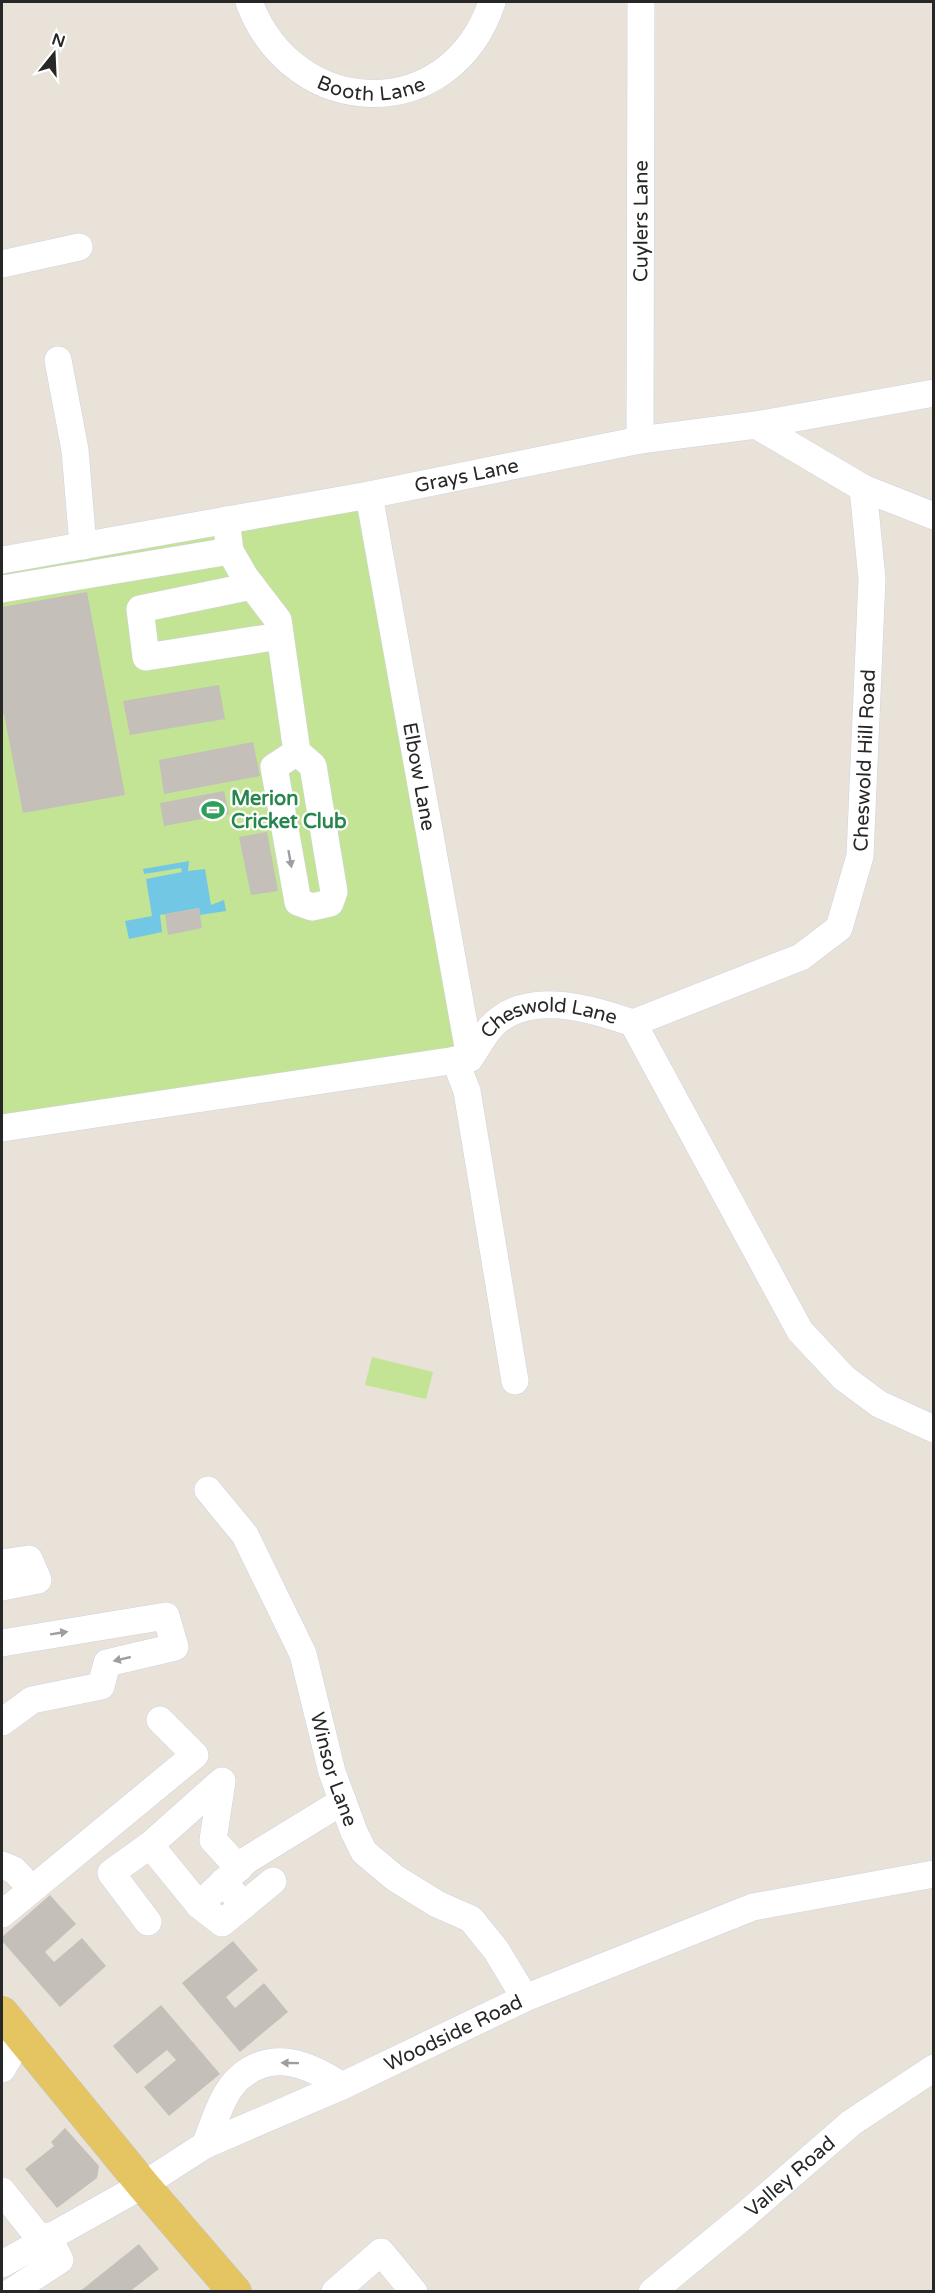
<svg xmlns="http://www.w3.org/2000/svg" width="935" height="2293" viewBox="0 0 935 2293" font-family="'Varela Round',sans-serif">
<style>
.pitch{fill:#c3e395}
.water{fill:#72c8e4}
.building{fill:#c4bfb9}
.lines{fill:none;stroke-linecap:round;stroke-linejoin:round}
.minor-casing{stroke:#cfd2df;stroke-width:28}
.major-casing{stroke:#c3c3c3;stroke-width:34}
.minor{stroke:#fff;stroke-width:27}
.major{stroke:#e5c462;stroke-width:33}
.oneway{fill:#9e9e9e}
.labels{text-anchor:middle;stroke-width:4.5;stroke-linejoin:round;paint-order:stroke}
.street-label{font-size:20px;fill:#272727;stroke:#fff}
.leisure-label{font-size:20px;font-weight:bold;fill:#27864d;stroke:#fff;text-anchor:start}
</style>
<rect width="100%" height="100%" fill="#e9e2d9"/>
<path class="pitch" d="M 369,495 L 470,1058 L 2,1128 L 2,562 Z
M 372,1357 L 433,1372 L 426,1399 L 365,1385 Z"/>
<path class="water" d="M 189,861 L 188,871 L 205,869 L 211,905 L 224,900 L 226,911 L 200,915 L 199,908 L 160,915 L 162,932 L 129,939 L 125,921 L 152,916 L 146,879 L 182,872 L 181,868 L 144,874 L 143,869 Z"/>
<path class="building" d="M 87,592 L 125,795 L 23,813 L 4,714 L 2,714 L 2,607 Z
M 219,685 L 225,719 L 130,735 L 123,701 Z
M 253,742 L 260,776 L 164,794 L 159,760 Z
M 224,791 L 229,814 L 164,826 L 160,803 Z
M 267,832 L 278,891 L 251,895 L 239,837 Z
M 199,908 L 202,928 L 168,935 L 165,914 Z
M 50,1895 L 76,1924 L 45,1952 L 54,1962 L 82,1938 L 106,1966 L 60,2007 L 2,1941 L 2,1937 Z
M 233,1941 L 258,1970 L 226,1997 L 235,2008 L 264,1983 L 288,2012 L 240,2052 L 182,1983 Z
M 161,2005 L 220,2074 L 169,2116 L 144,2087 L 176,2060 L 167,2050 L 137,2074 L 113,2046 Z
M 65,2128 L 99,2166 L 97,2178 L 57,2208 L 25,2169 L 54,2146 L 51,2142 Z
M 139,2244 L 159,2269 L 129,2292 L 79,2292 Z"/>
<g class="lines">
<g class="minor-casing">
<g id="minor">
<path id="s1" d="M 249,2 C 294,122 451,126 492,2"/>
<path d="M 2,264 L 79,247"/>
<path d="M 58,360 L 75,450 L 83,546"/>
<path id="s2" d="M 640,440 L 641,2"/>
<path d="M 863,488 L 934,516"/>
<path id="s3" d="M 369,495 L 470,1058"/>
<path d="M 226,520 L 230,551 L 245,577 L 278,620 L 297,752 L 313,766 L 334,892 L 330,903 L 312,907 L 298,902 L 274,767 L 297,752"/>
<path id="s4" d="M 2,560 L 369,495 L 640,440 L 756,425 L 934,393"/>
<path d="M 252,586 L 140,609 L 146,657 L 280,636"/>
<path d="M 2,589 L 230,551"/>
<path id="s5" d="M 633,1023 L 801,957 L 839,928 L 860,856 L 872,579 L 863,488 L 756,425"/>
<path d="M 455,1060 L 467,1091 L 515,1381"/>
<path id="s6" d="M 2,1128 L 470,1058 C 477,1048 483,1036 491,1027 C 527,988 591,1009 633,1023 L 800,1331 L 844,1378 L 879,1404 L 934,1429"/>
<path id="s7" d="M 208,1490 L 245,1535 L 303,1654 L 332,1772 L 354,1832 L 364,1852 L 395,1878 L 437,1904 L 471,1919 L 496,1950 L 525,1998"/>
<path d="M 2,1563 L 29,1559 L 38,1580 L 2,1587"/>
<path d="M 2,1643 L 166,1616 L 175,1647 L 107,1663 L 101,1686 L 32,1700 L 2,1722"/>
<path d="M 150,1845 L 222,1781 L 213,1840 L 239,1868"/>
<path d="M 2,1865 L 14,1870 L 32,1889"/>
<path d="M 223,1882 L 244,1905 L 273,1881"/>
<path d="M 199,1905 L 222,1923 L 244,1905"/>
<path d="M 2,1914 L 195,1755 L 160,1720"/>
<path d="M 148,1922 L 111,1873 L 150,1845 L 199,1905 L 247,1860 L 343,1801"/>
<path d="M 2,2069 L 21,2037"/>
<path d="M 205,2145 C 214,2124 222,2093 239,2078 C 273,2048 310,2065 342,2086"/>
<path d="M 2,2191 L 41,2240"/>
<path id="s8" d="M 2,2264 L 143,2185 L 205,2145 L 342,2086 L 525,1998 L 753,1907 L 934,1874"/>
<path d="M 11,2292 L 60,2260 L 48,2236"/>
<path d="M 335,2292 L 381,2252 L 414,2292"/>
<path id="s9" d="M 652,2292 L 744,2216 L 851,2123 L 934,2068"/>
</g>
</g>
<g class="major-casing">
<path id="major" d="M 2,2013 L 143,2185 L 235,2292"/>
</g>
<use href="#minor" class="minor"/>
<use href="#major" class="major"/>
</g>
<defs><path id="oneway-solid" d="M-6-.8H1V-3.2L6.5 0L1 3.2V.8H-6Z" transform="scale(1.5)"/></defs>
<g class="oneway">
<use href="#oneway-solid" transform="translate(290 859) rotate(80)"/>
<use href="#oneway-solid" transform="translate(59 1633) rotate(-9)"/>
<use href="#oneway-solid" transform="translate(122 1659) rotate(167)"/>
<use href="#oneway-solid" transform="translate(290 2063) rotate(-179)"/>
</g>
<defs>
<g id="stadium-bare" transform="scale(1.8)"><path d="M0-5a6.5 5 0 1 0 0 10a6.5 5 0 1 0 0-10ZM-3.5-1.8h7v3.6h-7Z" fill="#2e9e5b" stroke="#fff" stroke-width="2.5" paint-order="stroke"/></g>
</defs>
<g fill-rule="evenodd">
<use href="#stadium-bare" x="213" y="810"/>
</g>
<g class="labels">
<g class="street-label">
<text dy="7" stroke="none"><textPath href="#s1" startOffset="162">Booth Lane</textPath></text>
<text dy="7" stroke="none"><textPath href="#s2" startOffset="219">Cuylers Lane</textPath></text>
<text dy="7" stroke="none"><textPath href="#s4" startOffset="472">Grays Lane</textPath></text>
<text dy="7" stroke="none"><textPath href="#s5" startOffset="399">Cheswold Hill Road</textPath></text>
<text dy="7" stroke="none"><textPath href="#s3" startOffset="286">Elbow Lane</textPath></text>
<text dy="7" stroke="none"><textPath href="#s6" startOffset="572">Cheswold Lane</textPath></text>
<text dy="7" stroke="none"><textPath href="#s7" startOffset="310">Winsor Lane</textPath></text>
<text dy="7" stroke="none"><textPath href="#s8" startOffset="508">Woodside Road</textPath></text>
<text dy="7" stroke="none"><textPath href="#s9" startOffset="180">Valley Road</textPath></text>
</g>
<g class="leisure-label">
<text x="231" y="805">Merion<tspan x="231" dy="23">Cricket Club</tspan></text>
</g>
</g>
<rect width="935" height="2293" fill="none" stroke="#272727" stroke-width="6"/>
<g transform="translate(54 54) rotate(18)" stroke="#ffffff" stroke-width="4.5" paint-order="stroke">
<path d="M0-4.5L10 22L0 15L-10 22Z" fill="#272727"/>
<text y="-9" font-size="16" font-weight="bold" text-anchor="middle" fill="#272727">N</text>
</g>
</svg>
